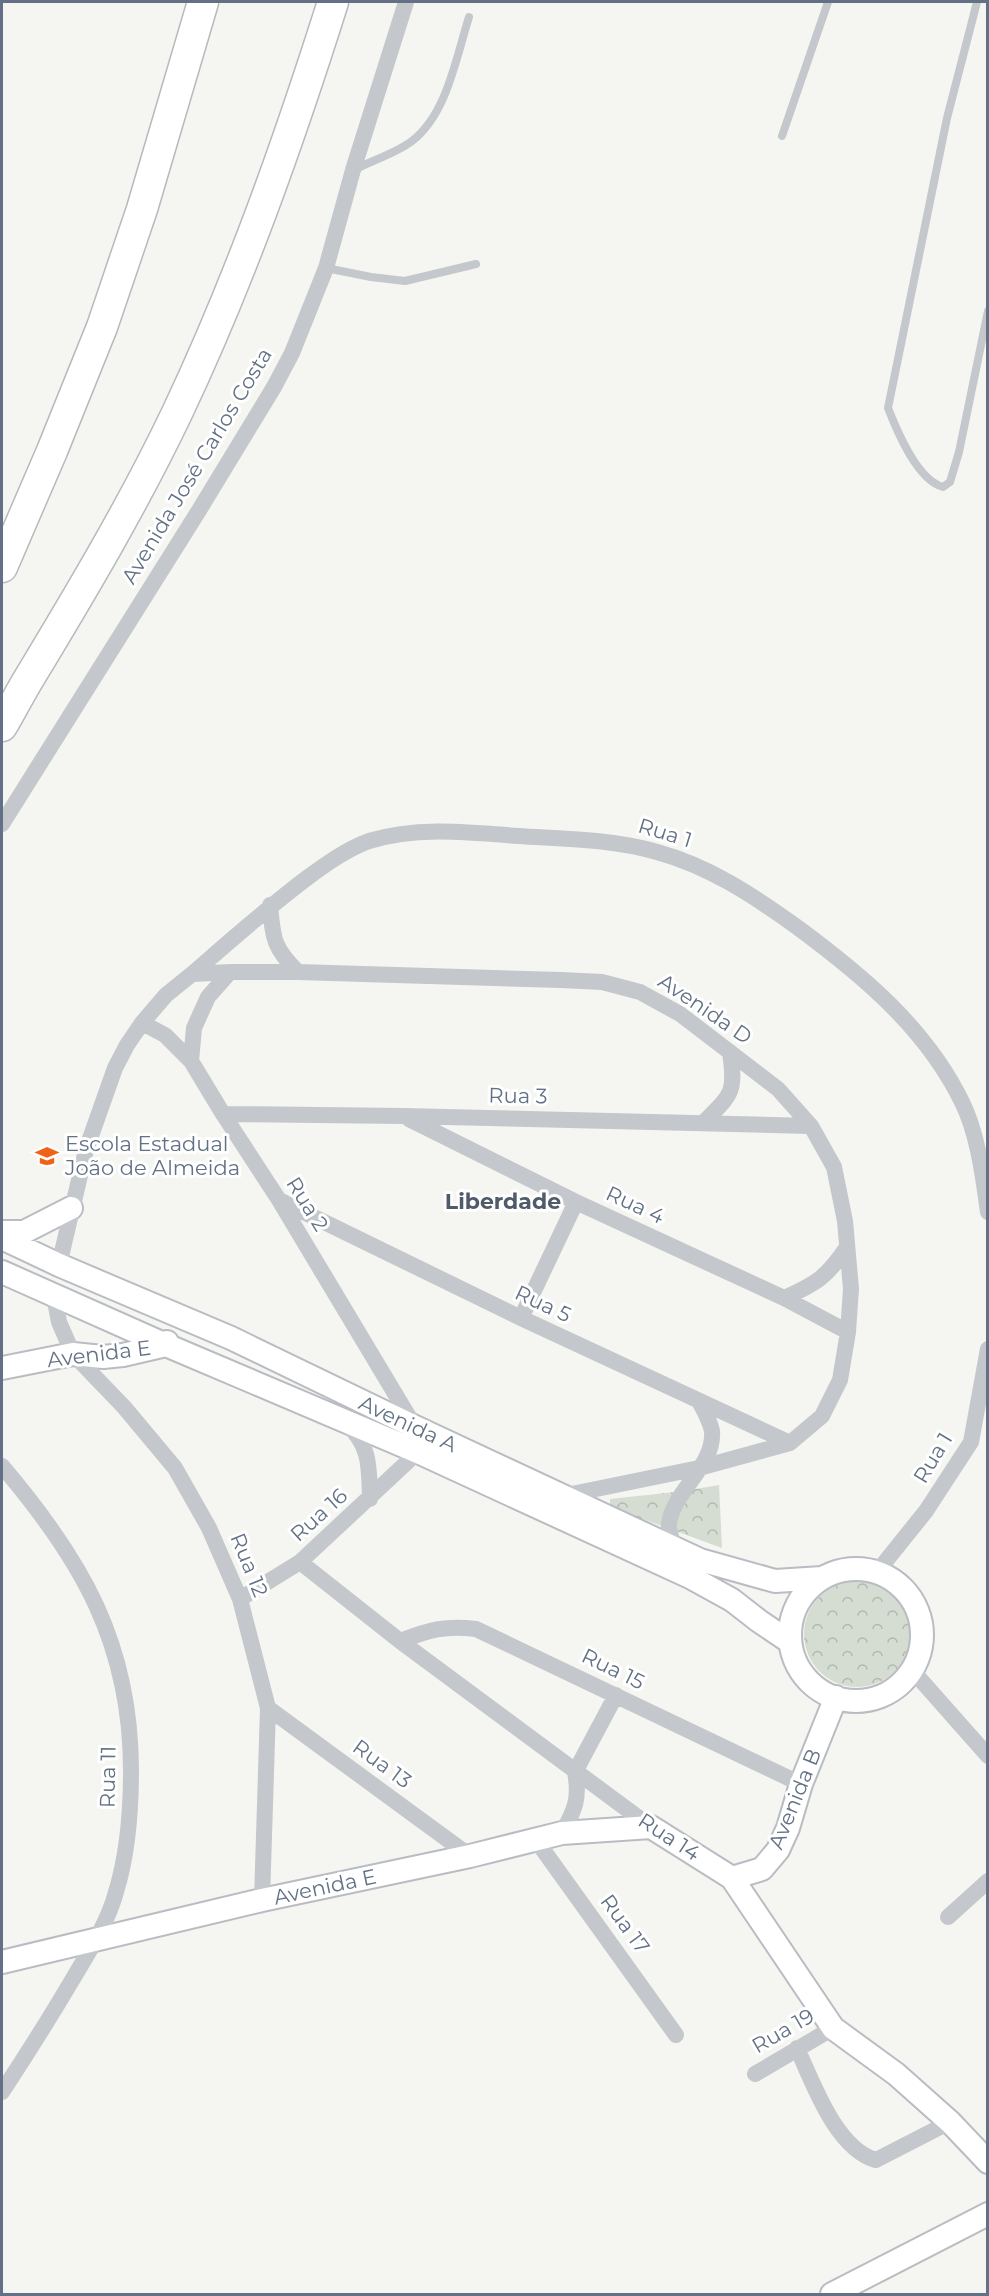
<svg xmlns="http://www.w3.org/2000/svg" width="989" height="2296" viewBox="0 0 989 2296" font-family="Montserrat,sans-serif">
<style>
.park{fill:url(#park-crowns)}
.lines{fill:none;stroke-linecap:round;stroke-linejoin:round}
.secondary-casing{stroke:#b9bcc2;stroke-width:26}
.highway-casing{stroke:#b6b9bd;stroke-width:33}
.lane{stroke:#c4c7cb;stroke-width:8}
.street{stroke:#c4c7cb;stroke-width:16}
.secondary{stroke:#fff;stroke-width:22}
.highway{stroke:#fff;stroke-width:30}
.labels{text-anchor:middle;stroke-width:6;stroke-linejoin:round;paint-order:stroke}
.street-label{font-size:21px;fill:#627185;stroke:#fff}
.poi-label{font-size:21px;fill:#627185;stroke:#fff;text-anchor:start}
.neighbourhood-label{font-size:22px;font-weight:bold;fill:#505b69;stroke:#fff}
</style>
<defs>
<pattern id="park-crowns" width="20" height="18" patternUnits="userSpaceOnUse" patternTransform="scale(1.5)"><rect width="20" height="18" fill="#d5ddd2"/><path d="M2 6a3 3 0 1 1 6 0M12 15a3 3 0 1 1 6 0" fill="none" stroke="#b0b8b0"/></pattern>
</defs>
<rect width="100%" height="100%" fill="#f5f5f1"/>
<path class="park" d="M 719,1485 L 722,1548 L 610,1507 L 610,1499 L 684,1491 Z
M804 1634a53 53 0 1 1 106 0a53 53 0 1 1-106 0Z"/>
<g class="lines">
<g class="secondary-casing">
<path id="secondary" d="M 2,1232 L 24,1232 L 71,1208
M 2,1238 L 59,1265 L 231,1338 L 415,1427 L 700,1560 L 775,1581 L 822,1578
M 2,1272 L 166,1345 L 418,1452 L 692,1578 L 732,1600 L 759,1621 L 790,1642
M 2,1368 L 73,1354 L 103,1357 L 123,1355 L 166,1345 L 167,1342
M790 1635a66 66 0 1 1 132 0a66 66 0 1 1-132 0Z
M 732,1878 L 762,1869 L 778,1850 L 788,1828 L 801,1784 L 836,1697
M 2,1962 L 262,1900 L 470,1856 L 562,1833 L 651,1827 L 732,1878 L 833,2028 L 896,2074 L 950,2122 L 988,2162
M 832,2294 L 988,2214"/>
</g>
<g class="highway-casing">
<path id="highway" d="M 2,567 L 52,451 L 102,327 L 142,209 L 203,2
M 2,726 C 12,709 21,691 31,675 C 83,589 134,503 177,413 C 240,280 289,141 333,2"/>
</g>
<path class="lane" d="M 977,2 L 947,118 L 888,408 C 897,431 917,480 943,487 L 950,482 L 959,452 L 988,311
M 782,136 L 828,2
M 354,170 C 372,160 395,154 412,141 C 447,114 456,58 469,17
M 326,268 L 371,277 L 405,281 L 476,264"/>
<path class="street" d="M 2,824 L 198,512 L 274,387 L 292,353 L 326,268 L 353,170 L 406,2
M 270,905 C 273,938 273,948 298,972
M 192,974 C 230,941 267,908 307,878 C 326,864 347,849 369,841 C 417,826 469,832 518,836 C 564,839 612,839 657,852 C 709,866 754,896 797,927 C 862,975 926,1028 962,1102 C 978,1134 983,1177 988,1212
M 142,1023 L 165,1035 L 191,1061 L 223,1114 L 279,1200 L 415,1427
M 191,1061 L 194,1028 L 208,997 L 230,972
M 223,1114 L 403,1116 L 811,1126
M 409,1119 L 576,1202 L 784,1298 L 848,1332
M 703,1123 C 732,1094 736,1093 730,1052
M 279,1200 L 521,1318 L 790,1443
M 59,1265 L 86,1150 L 115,1068 L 127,1045 L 142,1023 L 166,995 L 192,974 L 230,972 L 298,972 L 561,980 L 602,982 L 640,992 L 680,1014 L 778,1089 L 811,1126 L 834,1167 L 845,1221 L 851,1289 L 848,1332 L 840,1380 L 822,1416 L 790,1443 L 699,1468 L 562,1496
M 54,1296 L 59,1322 L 73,1354 L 124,1407 L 175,1468 L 209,1528 L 240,1599 L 268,1708 L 262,1900
M 784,1298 C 816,1284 827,1277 847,1247
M 521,1318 L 576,1202
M 346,1423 C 371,1446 369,1468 370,1499
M 2,1466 C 82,1560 131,1644 131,1771 C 131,1811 128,1853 116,1892 C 108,1922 90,1950 74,1977 C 51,2016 27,2054 2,2092
M 676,1550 C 673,1541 668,1533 669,1523 C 674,1490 715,1466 712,1431 C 710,1421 704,1410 699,1401
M 300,1562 L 400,1641 L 651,1827
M 877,1572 L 926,1511 L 971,1442 L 988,1349
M 240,1599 L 300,1562 L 418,1452
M 400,1641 C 429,1630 445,1625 476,1629 L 801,1784
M 912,1670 L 988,1756
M 268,1708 L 470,1856
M 562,1833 C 575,1810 580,1798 575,1772 L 616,1695
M 536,1840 L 676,2035
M 948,1917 L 988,1881
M 797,2048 C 813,2083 836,2149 876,2160 L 950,2122
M 755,2074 L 833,2028"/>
<use href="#secondary" class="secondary"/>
<use href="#highway" class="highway"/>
</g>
<defs>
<g id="school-bare" transform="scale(1.8)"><path d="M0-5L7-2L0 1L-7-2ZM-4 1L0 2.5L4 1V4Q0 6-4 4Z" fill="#f06317" stroke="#fff" stroke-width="2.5" paint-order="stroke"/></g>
</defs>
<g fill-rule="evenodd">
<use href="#school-bare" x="47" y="1156"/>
</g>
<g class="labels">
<g class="street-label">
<text transform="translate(197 466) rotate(-59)" y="7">Avenida José Carlos Costa</text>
<text transform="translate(665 833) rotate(17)" y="7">Rua 1</text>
<text transform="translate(705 1009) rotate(34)" y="7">Avenida D</text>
<text transform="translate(518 1096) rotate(1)" y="7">Rua 3</text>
<text transform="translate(307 1204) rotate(58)" y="7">Rua 2</text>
<text transform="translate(635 1205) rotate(25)" y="7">Rua 4</text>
<text transform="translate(543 1304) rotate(25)" y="7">Rua 5</text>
<text transform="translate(99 1354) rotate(-7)" y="7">Avenida E</text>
<text transform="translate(408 1424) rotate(25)" y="7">Avenida A</text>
<text transform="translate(933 1458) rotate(-59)" y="7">Rua 1</text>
<text transform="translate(319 1515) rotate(-42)" y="7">Rua 16</text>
<text transform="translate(249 1565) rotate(68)" y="7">Rua 12</text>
<text transform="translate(613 1669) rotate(26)" y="7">Rua 15</text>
<text transform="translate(382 1764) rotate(36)" y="7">Rua 13</text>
<text transform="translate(108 1777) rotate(-89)" y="7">Rua 11</text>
<text transform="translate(795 1799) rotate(-68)" y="7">Avenida B</text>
<text transform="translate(669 1837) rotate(33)" y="7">Rua 14</text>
<text transform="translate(325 1887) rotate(-12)" y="7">Avenida E</text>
<text transform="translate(625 1924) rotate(54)" y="7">Rua 17</text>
<text transform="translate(783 2031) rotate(-30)" y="7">Rua 19</text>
</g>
<g class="poi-label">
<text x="65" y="1151">Escola Estadual<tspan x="65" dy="24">João de Almeida</tspan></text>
</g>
<g class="neighbourhood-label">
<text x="503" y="1209">Liberdade</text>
</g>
</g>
<rect width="989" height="2296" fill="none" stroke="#627185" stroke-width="6"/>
</svg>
